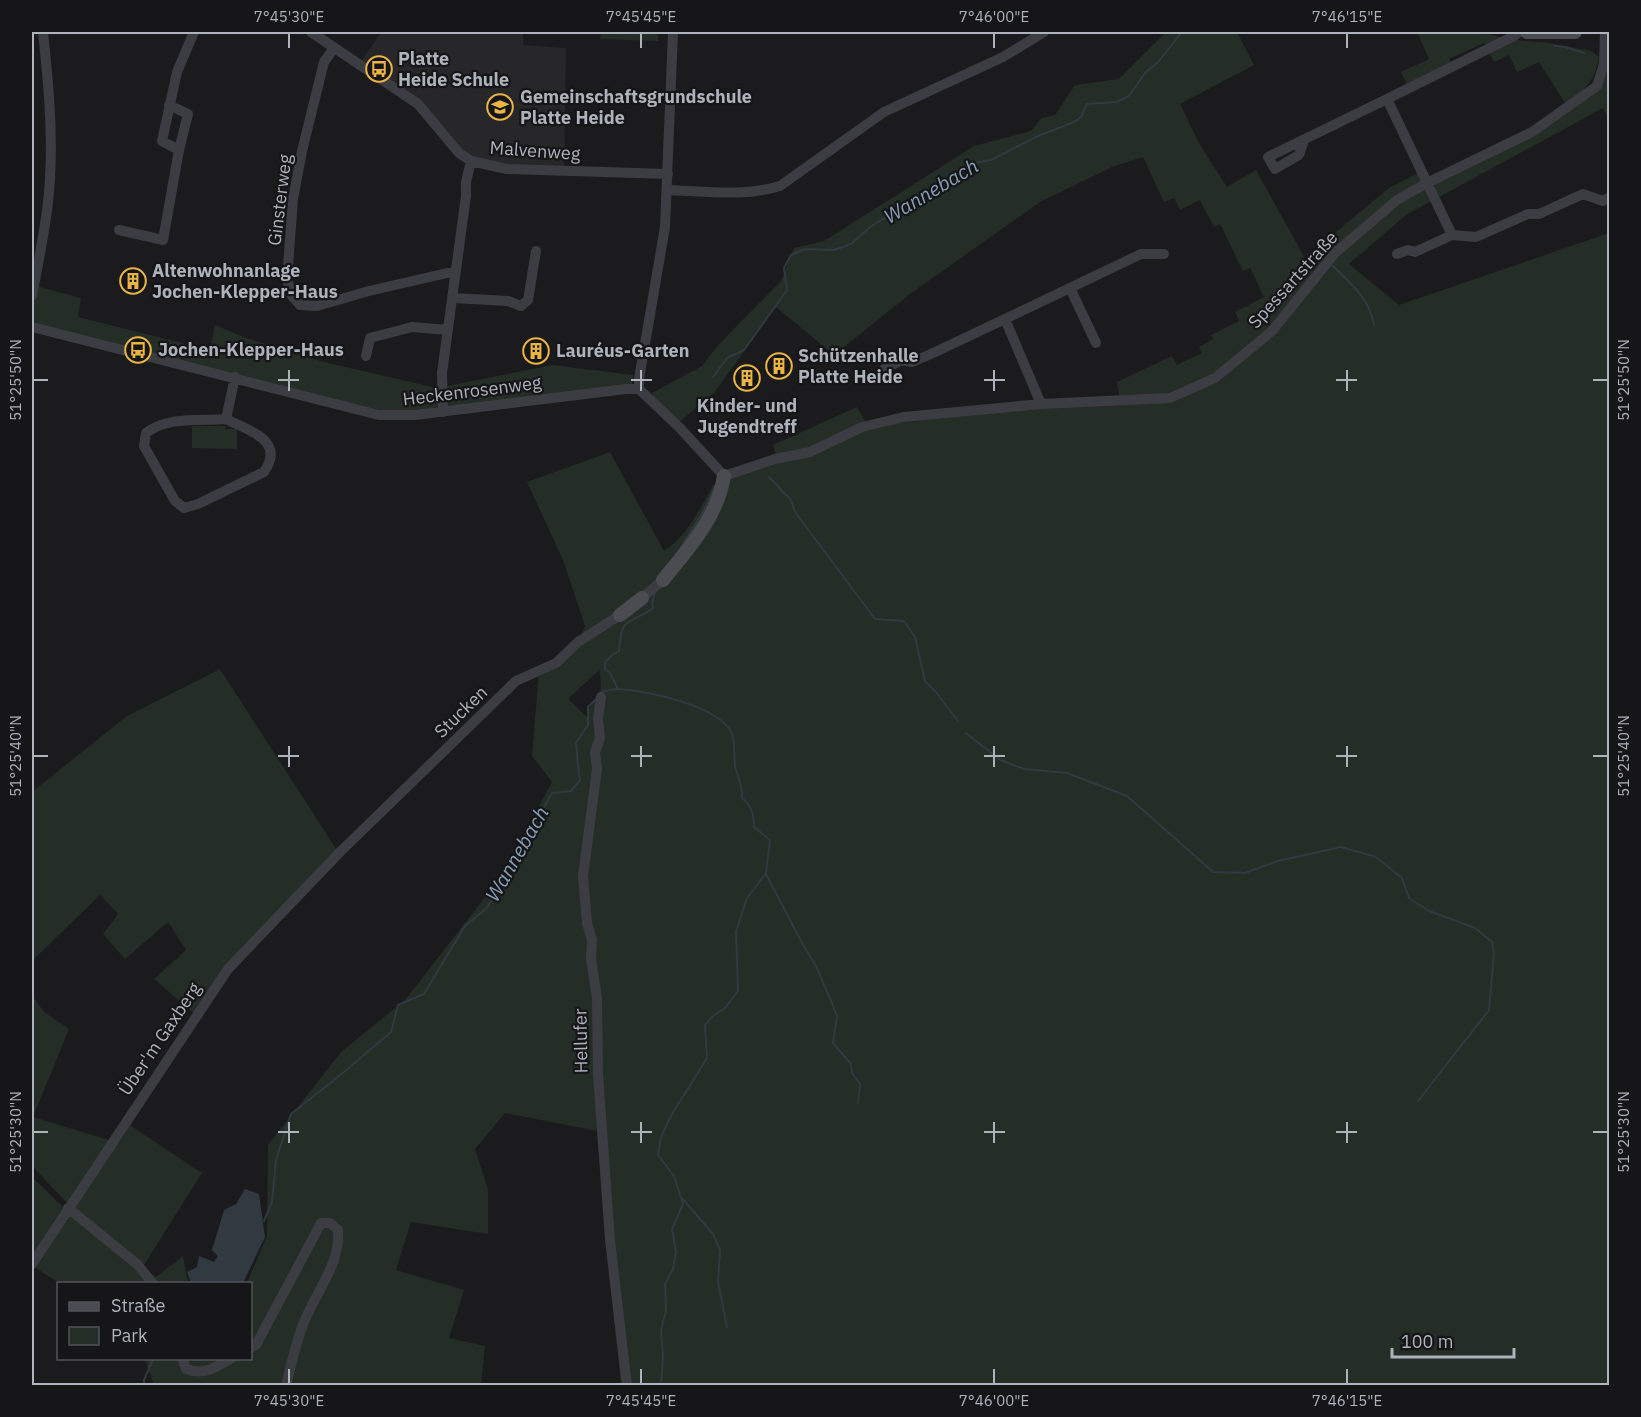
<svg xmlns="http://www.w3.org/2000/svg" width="1641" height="1417" viewBox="0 0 1641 1417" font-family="'IBM Plex Sans',sans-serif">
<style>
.built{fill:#27272a}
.green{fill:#242d26;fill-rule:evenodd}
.water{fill:#313941}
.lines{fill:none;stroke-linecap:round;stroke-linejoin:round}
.stream{stroke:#313941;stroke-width:2}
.street{stroke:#3c3d42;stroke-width:10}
.secondary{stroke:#4a4c52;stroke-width:14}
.ticks{fill:none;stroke:#aeb2bb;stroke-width:2}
.labels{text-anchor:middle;stroke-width:4.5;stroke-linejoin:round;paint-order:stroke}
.poi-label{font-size:18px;font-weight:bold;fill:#aeb2bb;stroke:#161618;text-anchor:start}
.street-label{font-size:18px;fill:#aeb2bb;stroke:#161618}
.water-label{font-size:20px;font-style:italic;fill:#879fb4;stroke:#161618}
.neatline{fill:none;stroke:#aeb2bb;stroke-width:2}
.ticks-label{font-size:15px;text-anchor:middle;fill:#aeb2bb}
</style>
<rect width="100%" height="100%" fill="#1b1b1d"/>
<path class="built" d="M 379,32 L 523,32 L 523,45 L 566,48 L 564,171 L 471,161 L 433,120 L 359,64 L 380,34 Z"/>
<path class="green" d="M 601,32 L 658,32 L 658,41 L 600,39 Z
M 1166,32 L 1237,32 L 1254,65 L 1180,104 L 1200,145 L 1227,187 L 1256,170 L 1306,260 L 1326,240 L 1389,188 L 1422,171 L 1427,183 L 1532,132 L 1597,86 L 1609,70 L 1609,119 L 1603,108 L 1406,215 L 1349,264 L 1399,305 L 1609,233 L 1609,1385 L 621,1385 L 606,1239 L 597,1131 L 505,1113 L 475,1149 L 488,1189 L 488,1234 L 411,1222 L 396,1270 L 464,1290 L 449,1338 L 485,1346 L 481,1385 L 154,1385 L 145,1359 L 250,1358 L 250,1284 L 247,1283 L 267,1236 L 268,1145 L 341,1052 L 405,1000 L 500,878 L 552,782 L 532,756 L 539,671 L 578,642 L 585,626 L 563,560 L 527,482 L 610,452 L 664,551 C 687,536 700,509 713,485 L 716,485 L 724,476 L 778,461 L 773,445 L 857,407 L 868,426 L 1120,400 L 1117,382 L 1172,356 L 1177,365 L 1202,353 L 1199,347 L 1213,339 L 1211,335 L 1239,321 L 1235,312 L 1264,297 L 1250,268 L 1243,271 L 1220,224 L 1214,227 L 1200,200 L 1180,210 L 1174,198 L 1164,202 L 1143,157 L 1112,167 L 1040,202 L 910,294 L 834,355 L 776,307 L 714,393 L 679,422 L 656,401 L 652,393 L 702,366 L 718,345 L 781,281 L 794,248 L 824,241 L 974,146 L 1031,131 L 1042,118 L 1055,115 L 1075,85 L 1119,79 ZM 599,670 C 606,701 591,694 587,717 L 568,699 Z
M 1417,32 L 1476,32 L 1516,40 L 1549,43 L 1591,51 L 1599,57 C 1596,80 1583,91 1567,106 L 1539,62 L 1517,72 L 1509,55 L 1494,62 L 1484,43 L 1449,59 L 1452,65 L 1408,87 L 1401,72 L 1429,59 Z
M 32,285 L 81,298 L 78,317 L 210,350 L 215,325 L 246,338 L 324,362 L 437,388 L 552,365 L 633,375 L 632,384 L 414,411 L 380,411 L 32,324 Z
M 192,426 L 225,426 L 226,429 L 237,429 L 237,449 L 192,448 Z
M 220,669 L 340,855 L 230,970 L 198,1017 L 154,979 L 186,950 L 168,922 L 125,959 L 103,934 L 118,914 L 100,895 L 32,961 L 32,792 L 127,716 Z
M 32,995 L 44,1012 L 69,1029 L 33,1117 L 119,1143 L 130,1125 L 202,1173 L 144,1265 L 71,1207 L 32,1166 Z
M 32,1177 L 64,1208 L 33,1256 L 32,1254 Z
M 68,1213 L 156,1277 L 183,1256 L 188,1283 L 59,1283 L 34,1267 Z"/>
<path class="water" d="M 245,1189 L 259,1194 L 265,1237 L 243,1283 L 191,1283 L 187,1272 L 197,1267 L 199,1256 L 214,1262 L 218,1256 L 212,1250 L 224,1210 L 236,1204 Z"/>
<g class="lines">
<path class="stream" d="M 1554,46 L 1565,47 L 1584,53
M 1609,108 L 1610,109
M 1330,263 C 1349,283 1369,296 1374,325
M 713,377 L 727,358 L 744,350 L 787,290 L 784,268 L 791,255 L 805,249 L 834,250 L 851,244 L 870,227 L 975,163 L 991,160 L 1036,137 L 1074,122 L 1081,117 L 1087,104 L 1117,102 L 1129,96 L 1145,73 L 1158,62 L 1182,32
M 769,477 L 791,500 L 795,512 L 875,619 L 904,621 L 915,637 L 925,681 L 935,691 L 958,721
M 681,547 L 702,514 L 715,487
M 618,689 C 646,691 720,705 732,734 C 735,740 734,758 735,766 C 738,778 743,786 742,798 C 752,806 754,815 754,827 L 770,840 L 766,873 L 747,898 L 736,932 L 738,991 L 725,1008 L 713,1016 L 705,1025 L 707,1058 L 672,1114 L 661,1137 L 658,1155 L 674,1176 L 683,1204 L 672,1229 L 676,1252 L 673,1269 L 665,1284 L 666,1311 L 661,1330 L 663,1357 L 661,1386
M 601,694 L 604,691 L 618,689 L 610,673 L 605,669 L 605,662 L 611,656 L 619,651 C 622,614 627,627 653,608 L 652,602 L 655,593
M 966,733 L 1000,760 L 1024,769 L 1067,773 L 1127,796 L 1213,872 L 1245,873 L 1278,861 L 1341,847 L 1376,857 L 1402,878 L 1409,898 L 1429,911 L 1475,928 L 1492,942 L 1494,953 L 1489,1010 L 1418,1101
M 766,874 L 801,941 L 816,966 L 831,1001 L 837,1016 L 833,1043 L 851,1064 L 852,1073 L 860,1084 L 858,1103
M 681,1197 L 713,1234 L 720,1250 L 718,1282 L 727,1327
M 264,1221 L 272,1202 L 276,1160 L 291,1114 L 344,1072 L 391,1032 L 398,1005 L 424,994 L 465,926 L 487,908 L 552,793 L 571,791 L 580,780 C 577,767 578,756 576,743 L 588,725 L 588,707 L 597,698
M 144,1386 L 144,1380 L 153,1359 L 173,1358"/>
<path class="street" d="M 311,32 L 418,104 L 459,153 L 471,161 L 507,169 L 668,174
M 673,32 L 665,227 L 639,379 L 639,389 L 679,427 L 724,476 L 775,459 L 810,452 L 862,427 L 904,417 L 1041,404 L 1170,398 L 1215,378 L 1272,331 L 1335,253 L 1397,200 L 1427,183 L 1532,132 L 1597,86 L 1604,64 L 1605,32
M 1519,32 L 1514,36 L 1387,99 L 1452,235 L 1476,237 L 1528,214 L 1539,214 L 1583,194 L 1603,201 L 1610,197
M 334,48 L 324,62 L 302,151 L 293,199 L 287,280 L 292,296 L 300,305 L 317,306 L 369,291 L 456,271
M 169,105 L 188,114 L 179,150
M 1304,140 L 1299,155 L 1275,169 L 1268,157 L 1387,99
M 667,190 C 704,191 745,197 780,186 L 884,112 L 1003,57 L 1044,32
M 119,230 L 163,240 L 179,150 L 162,141 L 177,72 L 194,32
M 1397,254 L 1408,250 L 1415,252 L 1452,235
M 1070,288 L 1096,343
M 32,296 C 39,257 48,218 50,178 C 53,130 48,80 43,32
M 453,298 L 508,301 L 521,306 L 528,300 L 536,251
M 32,327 L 379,415 L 415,415 L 626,389 L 639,389
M 366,356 L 370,338 L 412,327 L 448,330
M 884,369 L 902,360 L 912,362 L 931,354 L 1005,319
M 1041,404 L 1005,319 L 1141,254 L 1164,254
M 443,412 L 442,373 L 466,196 L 466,182 L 471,161
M 226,419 C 249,431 286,440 264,472 L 198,504 L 184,508 L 175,501 L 144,446 L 146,433 C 167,416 200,421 226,419 L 235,377
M 642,598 L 663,580
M 601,697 L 598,718 L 600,738 L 595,752 L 597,769 L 583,876 L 587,923 L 592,940 L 591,959 L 597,998 L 598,1075 L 610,1240 L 627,1386
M 68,1208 L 138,1265 L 153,1284
M 32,1264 L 228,969 L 340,852 L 516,681 L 556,663 L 578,642 L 620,615
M 250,1348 L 256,1345 L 321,1223 L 330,1223 L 338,1230 C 341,1263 316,1292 304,1322 C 296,1342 291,1364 286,1386
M 182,1358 L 186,1369 C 204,1376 216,1367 232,1358"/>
<path class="secondary" d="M 1527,32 L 1575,32
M 663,580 C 689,548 717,518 724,476
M 620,615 L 642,598"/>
</g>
<path class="ticks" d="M 289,33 L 289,48M 641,33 L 641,48M 994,33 L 994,48M 1347,33 L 1347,48M 289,370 L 289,391M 641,370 L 641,391M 994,370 L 994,391M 1347,370 L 1347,391M 33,380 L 48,380M 278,380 L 299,380M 631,380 L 652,380M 984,380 L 1005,380M 1336,380 L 1357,380M 1593,380 L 1608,380M 289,746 L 289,767M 641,746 L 641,767M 994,746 L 994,767M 1347,746 L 1347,767M 33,756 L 48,756M 278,756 L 299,756M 631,756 L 652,756M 984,756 L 1005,756M 1336,756 L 1357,756M 1593,756 L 1608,756M 289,1122 L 289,1143M 641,1122 L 641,1143M 994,1122 L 994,1143M 1347,1122 L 1347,1143M 33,1132 L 48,1132M 278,1132 L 299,1132M 631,1132 L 652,1132M 984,1132 L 1005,1132M 1336,1132 L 1357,1132M 1593,1132 L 1608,1132M 289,1369 L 289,1384M 641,1369 L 641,1384M 994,1369 L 994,1384M 1347,1369 L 1347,1384"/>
<defs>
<g id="bus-ring" transform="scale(1.35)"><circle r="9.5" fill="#161618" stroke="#eab545" stroke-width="1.5"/><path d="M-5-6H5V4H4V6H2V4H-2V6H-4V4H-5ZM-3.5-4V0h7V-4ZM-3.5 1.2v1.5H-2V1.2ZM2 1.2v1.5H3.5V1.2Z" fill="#eab545"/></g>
<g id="school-ring" transform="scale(1.35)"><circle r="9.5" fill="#161618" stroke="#eab545" stroke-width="1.5"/><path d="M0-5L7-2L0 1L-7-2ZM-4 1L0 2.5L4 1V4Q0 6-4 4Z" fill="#eab545"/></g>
<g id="building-ring" transform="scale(1.35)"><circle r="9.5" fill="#161618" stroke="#eab545" stroke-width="1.5"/><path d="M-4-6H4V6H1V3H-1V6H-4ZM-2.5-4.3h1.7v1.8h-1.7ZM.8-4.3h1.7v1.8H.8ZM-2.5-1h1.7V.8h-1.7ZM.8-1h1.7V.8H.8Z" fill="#eab545"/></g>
</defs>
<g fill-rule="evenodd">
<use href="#bus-ring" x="379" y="69"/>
<use href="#school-ring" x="500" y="107"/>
<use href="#building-ring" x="133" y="281"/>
<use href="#bus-ring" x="138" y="350"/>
<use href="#building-ring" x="536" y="351"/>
<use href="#building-ring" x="779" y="366"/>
<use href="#building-ring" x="747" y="378"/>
</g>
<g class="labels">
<g class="poi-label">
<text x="398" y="65">Platte<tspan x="398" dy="21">Heide Schule</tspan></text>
<text x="520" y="103">Gemeinschaftsgrundschule<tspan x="520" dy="21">Platte Heide</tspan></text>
<text x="152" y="277">Altenwohnanlage<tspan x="152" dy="21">Jochen-Klepper-Haus</tspan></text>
<text x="158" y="356">Jochen-Klepper-Haus</text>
<text x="556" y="357">Lauréus-Garten</text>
<text x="798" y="362">Schützenhalle<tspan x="798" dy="21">Platte Heide</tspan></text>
<text x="747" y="412" text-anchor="middle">Kinder- und<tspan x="747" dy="21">Jugendtreff</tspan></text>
</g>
<g class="street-label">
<text transform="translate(535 151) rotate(4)" y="6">Malvenweg</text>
<text transform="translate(280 200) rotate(-83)" y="6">Ginsterweg</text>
<text transform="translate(1293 280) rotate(-48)" y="6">Spessartstraße</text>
<text transform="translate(472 391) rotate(-7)" y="6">Heckenrosenweg</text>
<text transform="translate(461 712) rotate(-44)" y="6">Stucken</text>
<text transform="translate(160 1039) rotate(-56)" y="6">Über'm Gaxberg</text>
<text transform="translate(581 1041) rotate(-91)" y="6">Hellufer</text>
</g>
<g class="water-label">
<text transform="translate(931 191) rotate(-31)" y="7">Wannebach</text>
<text transform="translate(517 854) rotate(-60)" y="7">Wannebach</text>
</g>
</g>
<rect width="1641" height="1417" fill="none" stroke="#161618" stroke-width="66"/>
<rect x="57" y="1282" width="195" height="78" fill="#161618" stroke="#535459" stroke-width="1.5"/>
<rect x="69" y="1302" width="30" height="9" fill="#4a4c52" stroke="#535459" stroke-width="1.5"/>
<text x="111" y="1312" font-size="18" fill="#aeb2bb">Straße</text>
<rect x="69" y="1327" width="30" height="18" fill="#242d26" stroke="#535459" stroke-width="1.5"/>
<text x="111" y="1342" font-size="18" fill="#aeb2bb">Park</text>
<path d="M1392 1348v9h122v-9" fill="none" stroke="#aeb2bb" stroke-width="3"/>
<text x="1401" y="1348" font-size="18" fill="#aeb2bb" stroke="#161618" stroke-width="4.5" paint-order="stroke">100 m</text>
<rect x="33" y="33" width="1575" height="1351" class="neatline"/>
<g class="ticks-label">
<text x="289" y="22">7°45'30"E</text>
<text x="641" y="22">7°45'45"E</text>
<text x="994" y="22">7°46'00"E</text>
<text x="1347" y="22">7°46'15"E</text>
<text transform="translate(16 380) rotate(-90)" y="5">51°25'50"N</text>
<text transform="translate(1624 380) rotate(-90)" y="5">51°25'50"N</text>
<text transform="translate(16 756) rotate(-90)" y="5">51°25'40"N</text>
<text transform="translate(1624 756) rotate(-90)" y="5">51°25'40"N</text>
<text transform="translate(16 1132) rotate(-90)" y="5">51°25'30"N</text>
<text transform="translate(1624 1132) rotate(-90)" y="5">51°25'30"N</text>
<text x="289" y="1406">7°45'30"E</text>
<text x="641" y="1406">7°45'45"E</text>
<text x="994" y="1406">7°46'00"E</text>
<text x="1347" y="1406">7°46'15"E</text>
</g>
</svg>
